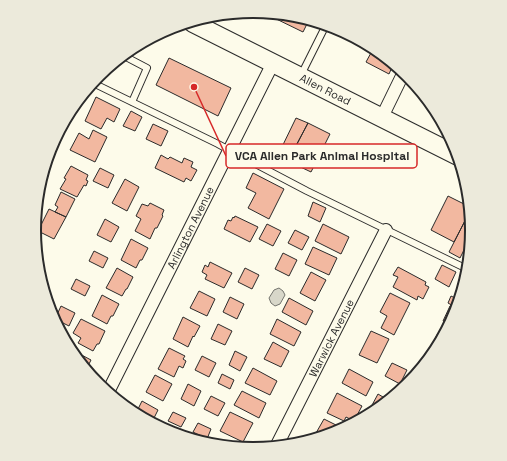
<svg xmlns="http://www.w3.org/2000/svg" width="507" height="461" viewBox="0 0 507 461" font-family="'Space Grotesk',sans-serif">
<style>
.water{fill:#d8d7c9;stroke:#74746e}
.building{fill:#f2b8a0;stroke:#2b2b2b}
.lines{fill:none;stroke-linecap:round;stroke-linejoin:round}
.service-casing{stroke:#2b2b2b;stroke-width:8}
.minor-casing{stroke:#2b2b2b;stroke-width:14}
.secondary-casing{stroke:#2b2b2b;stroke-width:20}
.service{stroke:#fdfbea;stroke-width:6}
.minor{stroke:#fdfbea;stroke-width:12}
.secondary{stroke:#fdfbea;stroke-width:18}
.labels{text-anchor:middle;stroke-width:3;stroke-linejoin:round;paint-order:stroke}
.street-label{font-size:11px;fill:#2b2b2b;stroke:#fdfbea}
.rim{fill:none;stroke:#2b2b2b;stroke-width:2}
.leader{fill:none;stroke:#d62828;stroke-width:1.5}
.callout-dot{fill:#d62828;stroke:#fdfbea;stroke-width:1.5}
.callout{fill:#fdfbea;stroke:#d62828;stroke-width:1.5}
.callout-label{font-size:12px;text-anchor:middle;font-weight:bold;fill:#2b2b2b}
</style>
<rect width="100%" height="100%" fill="#fdfbea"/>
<path class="water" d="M 279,288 L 283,291 L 285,295 L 280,304 L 275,306 L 271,303 L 269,298 L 274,290 Z"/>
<path class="building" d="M 266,14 L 308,22 L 303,32 Z
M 372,51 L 393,65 L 389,74 L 366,62 Z
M 169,58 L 231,88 L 218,116 L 156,85 Z
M 96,97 L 120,109 L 114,122 L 107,118 L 101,129 L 85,121 Z
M 131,111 L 142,117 L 135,131 L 123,126 Z
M 296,118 L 308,123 L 289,159 L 279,153 Z
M 308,123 L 330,134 L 311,172 L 288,161 Z
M 153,124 L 168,131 L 161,146 L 146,139 Z
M 93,130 L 107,137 L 95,162 L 70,150 L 79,133 L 89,139 Z
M 161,155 L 168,159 L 170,157 L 182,163 L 184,158 L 193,162 L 191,167 L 197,170 L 191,181 L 186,178 L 184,182 L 155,168 Z
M 71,166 L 88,175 L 86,180 L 88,181 L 86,186 L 84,185 L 77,197 L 60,189 L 66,179 L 64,178 Z
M 100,168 L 114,175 L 108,188 L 93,181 Z
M 253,173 L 284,189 L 269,219 L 248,208 L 256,193 L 246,188 Z
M 125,179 L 139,187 L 127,211 L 112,203 Z
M 61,192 L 75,199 L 66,217 L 55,212 L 58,207 L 55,205 Z
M 448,196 L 468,206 L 469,213 L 454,242 L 431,230 Z
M 313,202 L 326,208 L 320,222 L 308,216 Z
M 150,203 L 164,210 L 162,215 L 163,216 L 157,228 L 155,228 L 150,239 L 135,231 L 141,219 L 136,216 L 142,204 L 148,206 Z
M 49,209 L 66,217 L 54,239 L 38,231 Z
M 469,213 L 473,231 L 472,234 L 460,258 L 449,252 Z
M 235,216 L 258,227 L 250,242 L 224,229 L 228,220 L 231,221 L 233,217 L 234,218 Z
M 105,219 L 119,227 L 111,242 L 97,235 Z
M 267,224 L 281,231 L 273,246 L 259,239 Z
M 323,224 L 349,237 L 341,254 L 315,241 Z
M 295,230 L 309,237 L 302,250 L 288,243 Z
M 131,239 L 148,248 L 142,260 L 140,260 L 136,268 L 121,260 Z
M 313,247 L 337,258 L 329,275 L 305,264 Z
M 94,251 L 108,258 L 103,268 L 89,261 Z
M 283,253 L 297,260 L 289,276 L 275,269 Z
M 210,262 L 232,273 L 224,288 L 205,279 L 207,275 L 202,272 L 205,265 L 208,267 Z
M 442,265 L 456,272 L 449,287 L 435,279 Z
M 398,267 L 426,282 L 425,285 L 429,287 L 423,299 L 418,296 L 417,300 L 393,287 L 398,277 L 393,275 Z
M 117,268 L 133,277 L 127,289 L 126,289 L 122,296 L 106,288 Z
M 245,268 L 259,275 L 252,289 L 238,282 Z
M 311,272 L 326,280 L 315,301 L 300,293 Z
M 76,279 L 90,286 L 85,296 L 71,289 Z
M 199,291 L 215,299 L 207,316 L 190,308 Z
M 390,293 L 410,303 L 394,335 L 381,328 L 387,316 L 380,312 Z
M 102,295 L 119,304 L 113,316 L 111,316 L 107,324 L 92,316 Z
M 451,296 L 459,300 L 455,307 L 448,303 Z
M 230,297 L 244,304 L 237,319 L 223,312 Z
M 289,298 L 313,311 L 306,325 L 282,312 Z
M 61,306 L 75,313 L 69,326 L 55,319 Z
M 450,306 L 457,310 L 456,315 L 450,324 L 443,321 Z
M 183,317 L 200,326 L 194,337 L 193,336 L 188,347 L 173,339 Z
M 81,319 L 105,331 L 99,344 L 97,344 L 93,351 L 78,343 L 81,338 L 73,333 Z
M 277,319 L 301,332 L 294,346 L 270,334 Z
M 218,324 L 232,331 L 225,345 L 211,339 Z
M 371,331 L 389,339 L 377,363 L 359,355 Z
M 438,333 L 443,335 L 434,348 L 431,347 Z
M 273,342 L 289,351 L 281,367 L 264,359 Z
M 169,348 L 185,356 L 183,359 L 186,361 L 183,368 L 179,366 L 174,377 L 158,369 Z
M 235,351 L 247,357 L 240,371 L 229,365 Z
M 76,352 L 91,360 L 87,368 Z
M 202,356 L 216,363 L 209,377 L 195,370 Z
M 392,363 L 407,370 L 400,384 L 385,376 Z
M 253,368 L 277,381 L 270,395 L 245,383 Z
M 349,369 L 373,382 L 366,396 L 342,383 Z
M 222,374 L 234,380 L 230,389 L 218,383 Z
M 155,375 L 172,384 L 163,401 L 146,392 Z
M 188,384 L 201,391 L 194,406 L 181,399 Z
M 242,391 L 266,403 L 259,418 L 234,405 Z
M 337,393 L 362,406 L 354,421 L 346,417 L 344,421 L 327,413 Z
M 378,394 L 388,400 L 374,409 L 371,407 Z
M 211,396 L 225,403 L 218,416 L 204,409 Z
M 142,401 L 158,410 L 152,422 L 137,411 Z
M 173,412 L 186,418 L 181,427 L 168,421 Z
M 230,412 L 253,423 L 243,442 L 220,431 Z
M 324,419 L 344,429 L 337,433 L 323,436 L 316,433 Z
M 198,423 L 211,429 L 207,439 L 193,432 Z"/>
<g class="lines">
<g class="service-casing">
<path id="service" d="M 126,57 L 147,68 L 132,102
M 301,75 L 326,25
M 93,83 L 218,144 L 229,150 L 307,191 L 465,268"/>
</g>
<g class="minor-casing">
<g id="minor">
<path d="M 382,117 L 404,72"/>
<path id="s1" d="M 108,392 L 273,63"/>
<path id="s2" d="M 277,445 L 386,230"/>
</g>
</g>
<g class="secondary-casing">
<g id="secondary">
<path id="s3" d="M 193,23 L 458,156"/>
</g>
</g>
<use href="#service" class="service"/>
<use href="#minor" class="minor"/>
<use href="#secondary" class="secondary"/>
</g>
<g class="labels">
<g class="street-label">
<text dy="4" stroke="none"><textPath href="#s3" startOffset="148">Allen Road</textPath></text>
<text dy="4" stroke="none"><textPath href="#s1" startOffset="184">Arlington Avenue</textPath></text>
<text dy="4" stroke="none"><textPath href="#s2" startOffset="120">Warwick Avenue</textPath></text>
</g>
</g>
<path d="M0 0H507V461H0ZM41 230a212 212 0 1 1 424 0a212 212 0 1 1-424 0Z" fill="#eceadb" fill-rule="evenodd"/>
<path class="rim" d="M41 230a212 212 0 1 1 424 0a212 212 0 1 1-424 0Z"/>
<path class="leader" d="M194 87L226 156"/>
<circle class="callout-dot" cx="194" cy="87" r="4"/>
<rect class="callout" x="226" y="144" width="191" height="24" rx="4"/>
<g class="callout-label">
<text x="322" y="160">VCA Allen Park Animal Hospital</text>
</g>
</svg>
